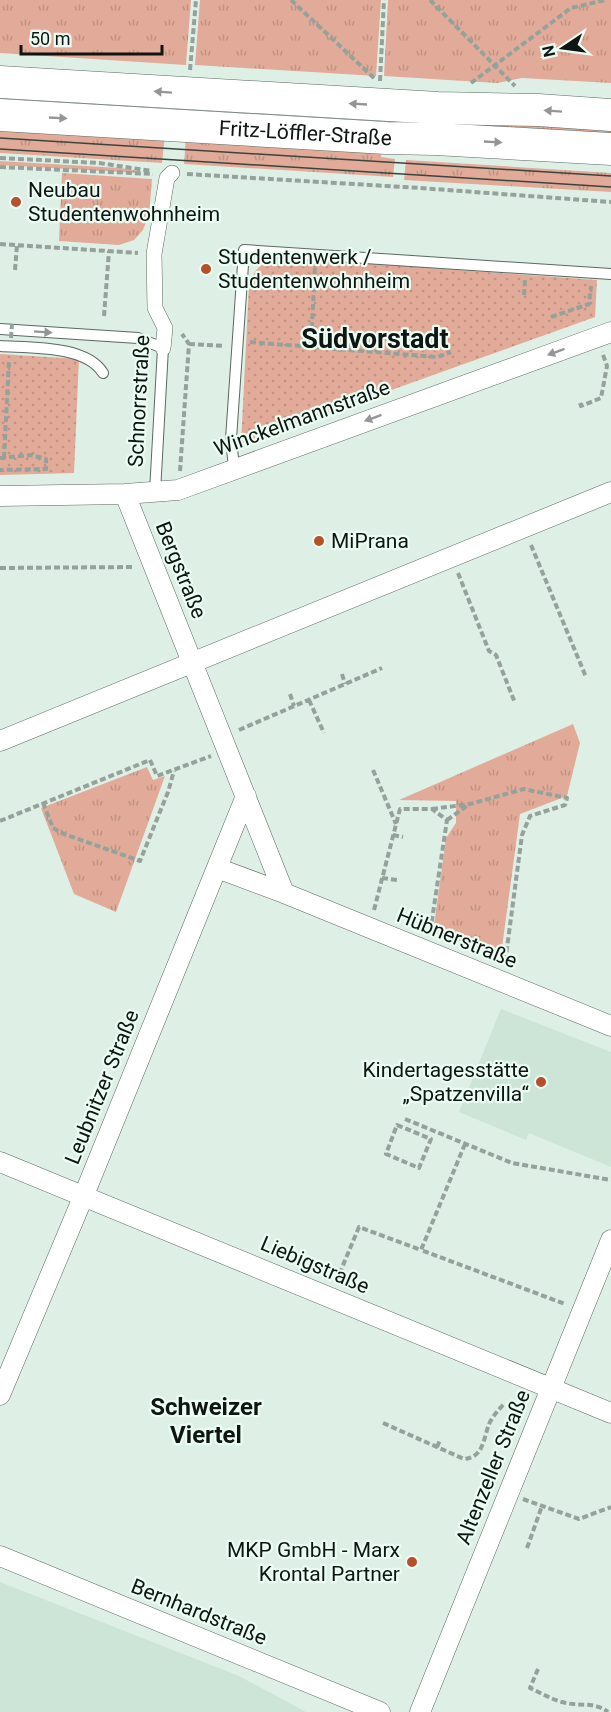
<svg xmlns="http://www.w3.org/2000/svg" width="611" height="1712" viewBox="0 0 611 1712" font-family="Roboto,sans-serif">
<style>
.built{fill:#cce5d7}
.grass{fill:url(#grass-tufts)}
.park{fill:url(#park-dots)}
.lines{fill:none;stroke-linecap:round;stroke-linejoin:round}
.service-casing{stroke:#5a6961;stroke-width:12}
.pedestrian-casing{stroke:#5a6961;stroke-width:16}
.minor-casing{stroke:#5a6961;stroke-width:21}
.primary-casing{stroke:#5a6961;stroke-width:33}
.path{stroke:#95a29b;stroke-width:4;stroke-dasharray:6 3;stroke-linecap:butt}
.service{stroke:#fff;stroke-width:10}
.pedestrian{stroke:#fff;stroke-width:15}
.minor{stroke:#fff;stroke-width:20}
.primary{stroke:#fff;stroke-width:32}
.tram{stroke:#3b443f;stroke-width:1.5}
.path-bridge{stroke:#95a29b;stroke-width:4;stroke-dasharray:6 3;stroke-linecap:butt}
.oneway{fill:#939694}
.poi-dot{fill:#b74f2b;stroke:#ebfdf3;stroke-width:2}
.labels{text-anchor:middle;stroke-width:4.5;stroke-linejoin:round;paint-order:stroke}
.street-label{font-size:21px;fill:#0f1512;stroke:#ebfdf3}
.poi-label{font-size:21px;fill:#0f1512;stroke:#ebfdf3;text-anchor:start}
.quarter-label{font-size:24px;font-weight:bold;fill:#0f1512;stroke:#ebfdf3}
.district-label{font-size:27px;font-weight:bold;fill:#0f1512;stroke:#ebfdf3}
</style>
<defs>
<pattern id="grass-tufts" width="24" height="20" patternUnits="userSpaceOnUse" patternTransform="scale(1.5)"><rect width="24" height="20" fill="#e2ab99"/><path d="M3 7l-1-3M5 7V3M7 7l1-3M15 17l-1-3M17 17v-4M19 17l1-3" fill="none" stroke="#c19283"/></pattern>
<pattern id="park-dots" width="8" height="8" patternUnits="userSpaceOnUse" patternTransform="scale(1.5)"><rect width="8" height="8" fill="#e2ab99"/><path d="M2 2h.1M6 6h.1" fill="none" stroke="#c19283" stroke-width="1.8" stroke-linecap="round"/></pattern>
</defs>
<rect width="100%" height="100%" fill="#deefe6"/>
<path class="built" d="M 501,1009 L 611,1052 L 611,1167 L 529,1133 L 526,1140 L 459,1112 Z
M 0,1582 L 239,1676 L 306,1712 L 0,1712 Z"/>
<path class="grass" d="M 0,0 L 191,0 L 186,65 L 0,53 Z
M 200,0 L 381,0 L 376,76 L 195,65 Z
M 388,0 L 611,0 L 611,83 L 522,78 L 497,83 L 384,76 Z
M 387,115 L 611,128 L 611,134 L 470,125 L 388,129 Z
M 0,125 L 165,135 L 162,163 L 0,153 Z
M 186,137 L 382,148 L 381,157 L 395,159 L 393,177 L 184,164 Z
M 406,160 L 611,173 L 611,192 L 404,180 Z
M 0,161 L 120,168 L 139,171 L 140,173 L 0,165 Z
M 62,173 L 152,179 L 149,215 L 143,230 L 134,240 L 119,245 L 59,241 Z
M 573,724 L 580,743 L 567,796 L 520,814 L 501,955 L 433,933 L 446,838 L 456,823 L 456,801 L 399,800 Z
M 147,767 L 153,780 L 165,776 L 116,912 L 74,894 L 41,808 Z"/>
<path class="park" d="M 278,257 L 597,280 L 595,317 L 241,444 L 249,284 C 255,268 262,262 278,257 Z
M 0,354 L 79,359 L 74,473 L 0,475 Z"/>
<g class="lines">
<g class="service-casing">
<path id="service" d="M 0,329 L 138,338 L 163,348 L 155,492
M 0,346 C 30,348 86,345 103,373
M 234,468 L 231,439 L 244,250 L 611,274"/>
</g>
<g class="pedestrian-casing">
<path id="pedestrian" d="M 163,348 L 165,328 L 155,308 L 154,254 L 167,178 L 172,173"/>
</g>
<g class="minor-casing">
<path id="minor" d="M 125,494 L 284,893
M 0,496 L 125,494 L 178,490 L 611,332
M 0,741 L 611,492
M 217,868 L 284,893 L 611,1026
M 0,1162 L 611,1413
M 0,1395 L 84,1195 L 246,796
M 0,1556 L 380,1712
M 420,1712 L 611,1240"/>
</g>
<g class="primary-casing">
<g id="primary">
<path d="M 0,82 L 438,108 L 538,110 L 611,115"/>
<path id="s1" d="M 0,115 L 386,138 L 435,139 L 611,149"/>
</g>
</g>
<path class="path" d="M 291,0 L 375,79
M 430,0 L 515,86
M 190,70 L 196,0
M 380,81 L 384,0
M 471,83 L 571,8 L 605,0
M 0,158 L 99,163 L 152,171
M 0,167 L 153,174
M 187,174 L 420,188 L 611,202
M 0,244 L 138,253
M 15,270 L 17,245
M 524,295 L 525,280
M 104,316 L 109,251
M 551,317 L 589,304 L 591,286
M 250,342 L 437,357 L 451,352
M 189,344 L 225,346
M 311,346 L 315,266
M 580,403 L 581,406 L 601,398 L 607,366 L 602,352
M 0,458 L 31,455 L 46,459 L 46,469 L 0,470
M 4,458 L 9,360
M 180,471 L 189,344 L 182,334
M 531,545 L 586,677
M 0,568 L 135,567
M 458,573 L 489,651 L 496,655 L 515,703
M 342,674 L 345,684
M 290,694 L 294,706
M 309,700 L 324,733
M 239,730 L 382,668
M 373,770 L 396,824
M 43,803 L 53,828 L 64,834 L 140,861 L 168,792 L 174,771
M 432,809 L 470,804 L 524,789 L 567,798 L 565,805 L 530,816 L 522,835 L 505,963
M 447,820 L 468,805
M 0,821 L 150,760 L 157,776 L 211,756
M 393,835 L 403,837
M 382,878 L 397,880
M 374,910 L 400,809 L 432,809 L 447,820 L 430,933
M 405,1119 L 512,1163 L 611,1180
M 397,1125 L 431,1139 L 419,1168 L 386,1154 Z
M 465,1144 L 421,1250 L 565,1304
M 336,1282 L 359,1227 L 421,1250
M 383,1423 L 464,1459 C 485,1457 483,1437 490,1422 C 494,1415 499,1409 505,1403
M 437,1447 L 440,1440
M 523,1499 L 579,1519 L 611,1507
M 527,1548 L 542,1506
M 538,1669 L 530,1688 C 541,1693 551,1699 562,1702 C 578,1707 594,1701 608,1712"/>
<use href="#service" class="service"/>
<use href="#pedestrian" class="pedestrian"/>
<use href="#minor" class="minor"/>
<use href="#primary" class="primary"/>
<path class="tram" d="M 0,138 L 611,176
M 0,149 L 611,187"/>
<path class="path-bridge" d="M 11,338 L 12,324"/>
</g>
<defs><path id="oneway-solid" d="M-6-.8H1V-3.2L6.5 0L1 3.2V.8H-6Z" transform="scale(1.5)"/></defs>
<g class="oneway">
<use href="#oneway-solid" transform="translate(163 92) rotate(-176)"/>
<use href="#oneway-solid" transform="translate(358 104) rotate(-177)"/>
<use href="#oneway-solid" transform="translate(553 111) rotate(-176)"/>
<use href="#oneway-solid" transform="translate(58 118) rotate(3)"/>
<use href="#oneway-solid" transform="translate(493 142) rotate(3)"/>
<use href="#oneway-solid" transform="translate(43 332) rotate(4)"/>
<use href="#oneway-solid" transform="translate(556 352) rotate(160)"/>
<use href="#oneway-solid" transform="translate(373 418) rotate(160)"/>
</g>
<g class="poi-dot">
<circle cx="16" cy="202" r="6"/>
<circle cx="206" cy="269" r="6"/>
<circle cx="319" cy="541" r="6"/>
<circle cx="541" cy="1082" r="6"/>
<circle cx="412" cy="1562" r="6"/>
</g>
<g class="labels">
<g class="street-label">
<text dy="7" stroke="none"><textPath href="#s1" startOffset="306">Fritz-Löffler-Straße</textPath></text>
<text transform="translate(139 401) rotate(-87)" y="7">Schnorrstraße</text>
<text transform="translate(302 418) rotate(-20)" y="7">Winckelmannstraße</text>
<text transform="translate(181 570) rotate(68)" y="7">Bergstraße</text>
<text transform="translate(457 938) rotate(22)" y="7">Hübnerstraße</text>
<text transform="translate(102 1087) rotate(-68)" y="7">Leubnitzer Straße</text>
<text transform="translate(315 1265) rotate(23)" y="7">Liebigstraße</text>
<text transform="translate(493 1467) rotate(-68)" y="7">Altenzeller Straße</text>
<text transform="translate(199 1612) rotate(22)" y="7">Bernhardstraße</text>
</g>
<g class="poi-label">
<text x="28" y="197">Neubau<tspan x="28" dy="24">Studentenwohnheim</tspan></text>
<text x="218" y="264">Studentenwerk /<tspan x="218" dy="24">Studentenwohnheim</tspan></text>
<text x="331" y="548">MiPrana</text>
<text x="529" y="1077" text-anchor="end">Kindertagesstätte<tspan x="529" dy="24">„Spatzenvilla“</tspan></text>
<text x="400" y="1557" text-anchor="end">MKP GmbH - Marx<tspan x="400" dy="24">Krontal Partner</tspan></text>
</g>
<g class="quarter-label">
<text x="206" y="1415">Schweizer<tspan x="206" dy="28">Viertel</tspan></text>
</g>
<g class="district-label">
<text x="375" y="348">Südvorstadt</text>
</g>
</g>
<g transform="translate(563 48) rotate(257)" stroke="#ebfdf3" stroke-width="4.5" paint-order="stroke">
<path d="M0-4.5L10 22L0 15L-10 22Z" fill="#0f1512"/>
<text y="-9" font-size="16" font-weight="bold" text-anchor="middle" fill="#0f1512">N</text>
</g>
<path d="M21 45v9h141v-9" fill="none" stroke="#0f1512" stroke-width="3"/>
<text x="30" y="45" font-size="18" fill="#0f1512" stroke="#ebfdf3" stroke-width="4.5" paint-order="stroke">50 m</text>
</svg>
